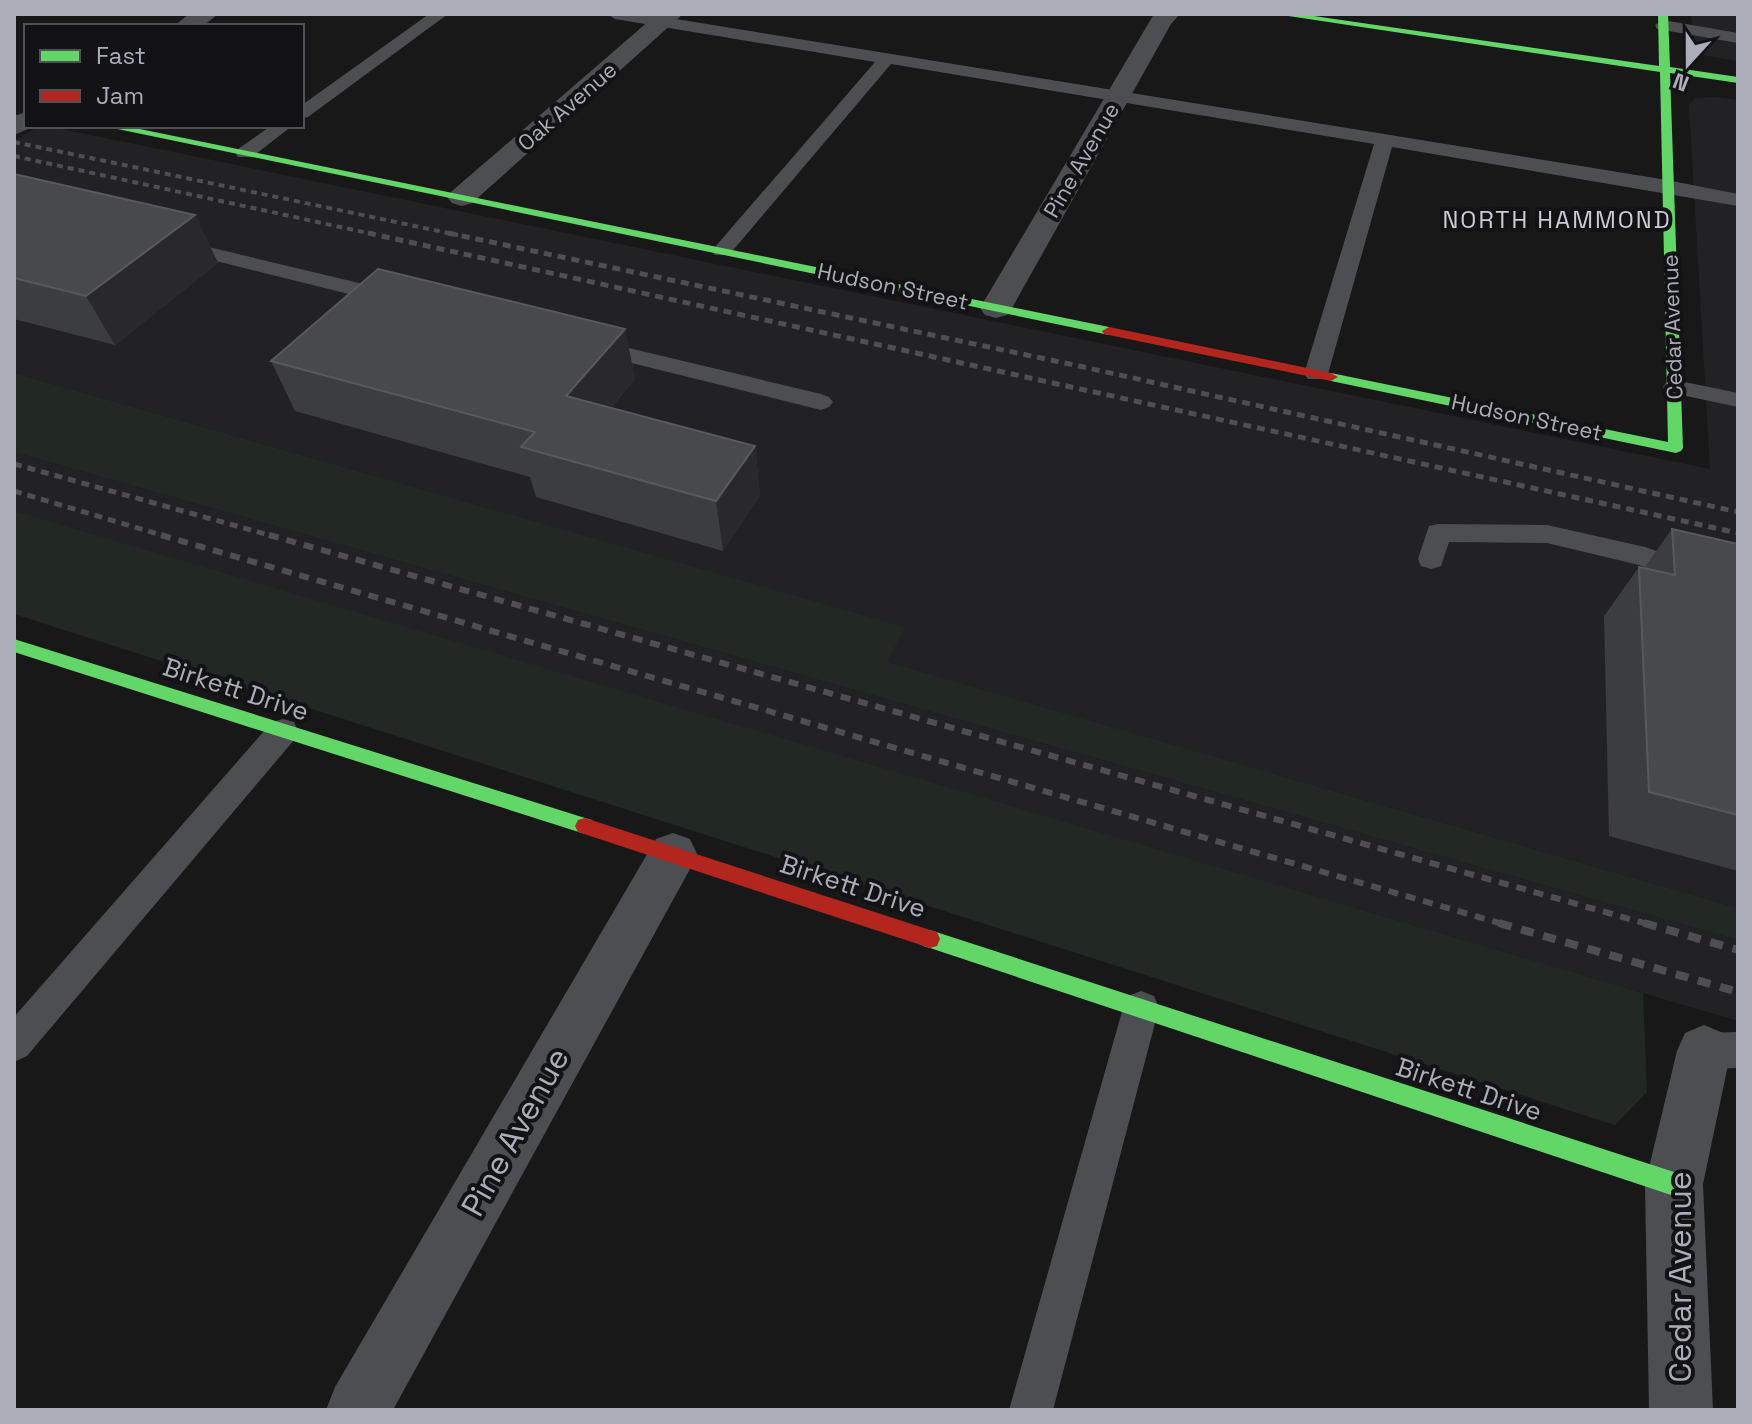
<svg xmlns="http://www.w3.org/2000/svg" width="1752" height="1424" viewBox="0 0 1752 1424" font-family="'Space Grotesk',sans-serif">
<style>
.built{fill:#222224}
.green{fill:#222924}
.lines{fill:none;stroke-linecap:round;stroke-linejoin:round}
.lane{fill:#4d4e51;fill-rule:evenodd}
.street{fill:#4d4e51;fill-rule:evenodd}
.fast{fill:#63d668;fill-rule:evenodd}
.jam{fill:#b3261e;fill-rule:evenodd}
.rail-far3{stroke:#4e4f52;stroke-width:4;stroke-dasharray:6 5;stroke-linecap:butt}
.rail-far2{stroke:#4e4f52;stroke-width:5;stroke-dasharray:8 6;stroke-linecap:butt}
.rail-far1{stroke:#4e4f52;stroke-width:6;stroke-dasharray:10 8;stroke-linecap:butt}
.rail{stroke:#4e4f52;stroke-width:8;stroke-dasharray:13 10;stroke-linecap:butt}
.wall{fill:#3c3d40}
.shaded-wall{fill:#29292b}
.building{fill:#48494d;stroke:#58595e;stroke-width:2}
.labels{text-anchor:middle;stroke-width:8;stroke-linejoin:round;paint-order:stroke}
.far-street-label{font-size:22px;fill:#abadb8;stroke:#131315}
.far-neighbourhood-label{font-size:24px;letter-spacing:2px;fill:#ccccd5;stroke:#131315}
.street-label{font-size:26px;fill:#abadb8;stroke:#131315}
.near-street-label{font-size:32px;fill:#abadb8;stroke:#131315}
</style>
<rect width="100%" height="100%" fill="#181819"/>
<path class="built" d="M 1691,14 L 1738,14 L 1738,61 L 1695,54 Z
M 1716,97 L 1738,100 L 1738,908 L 886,662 L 904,627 L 14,373 L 14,141 L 39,126 L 47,126 L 1710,469 L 1689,105 L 1695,98 Z
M 14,452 L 1738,940 L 1738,1021 L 46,522 L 14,511 Z"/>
<path class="green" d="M 14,373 L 905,627 L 887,662 L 1738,908 L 1738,940 L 14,452 Z
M 14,511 L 1643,993 L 1647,1092 L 1615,1125 L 14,614 Z"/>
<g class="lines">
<path class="lane" d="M 429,14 L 448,14 L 308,117 L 302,118 L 302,105 Z
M 607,14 L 645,14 L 1667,180 L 1738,194 L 1738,206 L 1392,147 L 1328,374 L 1324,379 L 1308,379 L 1304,374 L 1374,144 L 891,64 L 729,255 L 715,255 L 712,251 L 715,247 L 875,62 L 615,19 Z
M 1663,20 L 1738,33 L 1738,43 L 1657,29 L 1655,25 Z
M 271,126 L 292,126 L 252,157 L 238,157 L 235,153 L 238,149 Z
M 175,239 L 401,293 L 404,298 L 393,305 L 168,249 L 165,245 Z
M 591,339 L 821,394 L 829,397 L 833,402 L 829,407 L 821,410 L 583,351 L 580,346 L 583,341 Z
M 1675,380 L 1738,393 L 1738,407 L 1667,392 L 1663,387 L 1667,382 Z
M 1438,524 L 1547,525 L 1645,547 L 1738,580 L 1738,601 L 1639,565 L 1547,543 L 1449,542 L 1441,566 L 1431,569 L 1421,566 L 1418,559 L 1429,526 Z
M 283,719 L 294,722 L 298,731 L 294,740 L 27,1056 L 14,1062 L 14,1017 L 272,722 Z
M 1141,991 L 1154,996 L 1159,1008 L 1053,1410 L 1009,1410 L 1123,1008 L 1128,996 Z
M 1738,1032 L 1738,1068 L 1704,1069 L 1691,1063 L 1686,1051 L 1691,1039 L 1704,1033 Z"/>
<path class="street" d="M 189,14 L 218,14 L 203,26 L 174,26 Z
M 657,14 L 683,14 L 472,203 L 462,206 L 452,203 L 447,197 L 452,191 Z
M 1154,14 L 1180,14 L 1171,24 L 1012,308 L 1007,315 L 996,318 L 985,315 L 980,308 Z
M 26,112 L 26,126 L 35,126 L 14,135 L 14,116 Z
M 673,833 L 690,839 L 697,854 L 690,869 L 393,1410 L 326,1410 L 335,1387 L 656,839 Z
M 1704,1025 L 1723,1033 L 1731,1051 L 1703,1184 L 1713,1410 L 1649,1410 L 1645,1184 L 1677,1051 L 1685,1033 Z"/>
<path class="fast" d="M 1275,14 L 1300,14 L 1659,66 L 1658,14 L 1668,14 L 1670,67 L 1738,77 L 1738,83 L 1670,73 L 1683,448 L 1681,451 L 1676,453 L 1331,381 L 1324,377 L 1331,373 L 1668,442 L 1660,72 Z
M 103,126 L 125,126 L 1109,327 L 1116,331 L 1109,335 Z
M 14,639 L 585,818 L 592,820 L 595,826 L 592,832 L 585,834 L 14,652 Z
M 930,930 L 1674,1172 L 1682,1176 L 1686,1184 L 1682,1192 L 1674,1196 L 930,948 L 923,946 L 920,939 L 923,932 Z"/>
<path class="jam" d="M 1109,327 L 1331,373 L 1338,377 L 1331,381 L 1104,334 L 1102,331 Z
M 585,818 L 930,930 L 937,932 L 940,939 L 937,946 L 930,948 L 578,832 L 575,826 L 578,820 Z"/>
<path class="rail-far3" d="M 14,142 L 458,235
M 14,156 L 377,235"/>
<path class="rail-far2" d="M 368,233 L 1738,533
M 448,233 L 1079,366 L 1738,512
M 14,464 L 276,537
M 14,491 L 168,537"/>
<path class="rail-far1" d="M 161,535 L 1506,925
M 269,535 L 1651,925"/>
<path class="rail" d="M 1499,923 L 1738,992
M 1644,923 L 1738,950"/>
</g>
<path class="wall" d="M 14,174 L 195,215 L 218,263 L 115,345 L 14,319 Z
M 625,329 L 635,379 L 611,408 L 755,446 L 760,495 L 723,551 L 536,497 L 530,477 L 295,411 L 271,361 Z
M 1672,529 L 1738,544 L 1738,871 L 1609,836 L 1604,616 L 1639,567 L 1644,568 Z"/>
<path class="shaded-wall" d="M 195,215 L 218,263 L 115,345 L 86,296 Z
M 625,329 L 635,379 L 578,446 L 566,396 Z
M 755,446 L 760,495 L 723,551 L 716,501 Z"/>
<path class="building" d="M 14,174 L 195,215 L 86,296 L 14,278 Z
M 378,269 L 625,329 L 566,396 L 755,446 L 716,501 L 521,447 L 535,432 L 271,361 Z
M 1672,529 L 1738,544 L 1738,815 L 1649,792 L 1639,567 L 1675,575 Z"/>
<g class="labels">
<g class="far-street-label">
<text transform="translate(567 106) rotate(-41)" y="8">Oak Avenue</text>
<text transform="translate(1081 160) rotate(-60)" y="8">Pine Avenue</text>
<text transform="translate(893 286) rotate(12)" y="8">Hudson Street</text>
<text transform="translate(1672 327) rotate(-92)" y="8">Cedar Avenue</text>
<text transform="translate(1527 417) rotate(12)" y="8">Hudson Street</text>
</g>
<g class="far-neighbourhood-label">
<text x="1557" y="228">NORTH HAMMOND</text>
</g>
<g class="street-label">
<text transform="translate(236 689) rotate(18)" y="9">Birkett Drive</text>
<text transform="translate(853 886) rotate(18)" y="9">Birkett Drive</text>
<text transform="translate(1469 1089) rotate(18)" y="9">Birkett Drive</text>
</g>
<g class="near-street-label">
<text transform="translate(515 1132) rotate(-61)" y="11">Pine Avenue</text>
<text transform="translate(1680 1277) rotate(-90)" y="11">Cedar Avenue</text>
</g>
</g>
<rect width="1752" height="1424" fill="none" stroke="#abadb8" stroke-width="32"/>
<rect x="24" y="24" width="280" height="104" fill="#131315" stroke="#505156" stroke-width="2"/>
<rect x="40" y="50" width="40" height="12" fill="#63d668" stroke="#505156" stroke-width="2"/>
<text x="96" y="64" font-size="24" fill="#abadb8">Fast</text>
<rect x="40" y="90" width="40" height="12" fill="#b3261e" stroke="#505156" stroke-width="2"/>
<text x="96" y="104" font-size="24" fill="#abadb8">Jam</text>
<g transform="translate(1688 64) rotate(201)" stroke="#131315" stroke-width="6" paint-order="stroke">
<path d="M0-6L14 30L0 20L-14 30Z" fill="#abadb8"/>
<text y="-12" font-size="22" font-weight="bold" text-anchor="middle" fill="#abadb8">N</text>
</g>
</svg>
